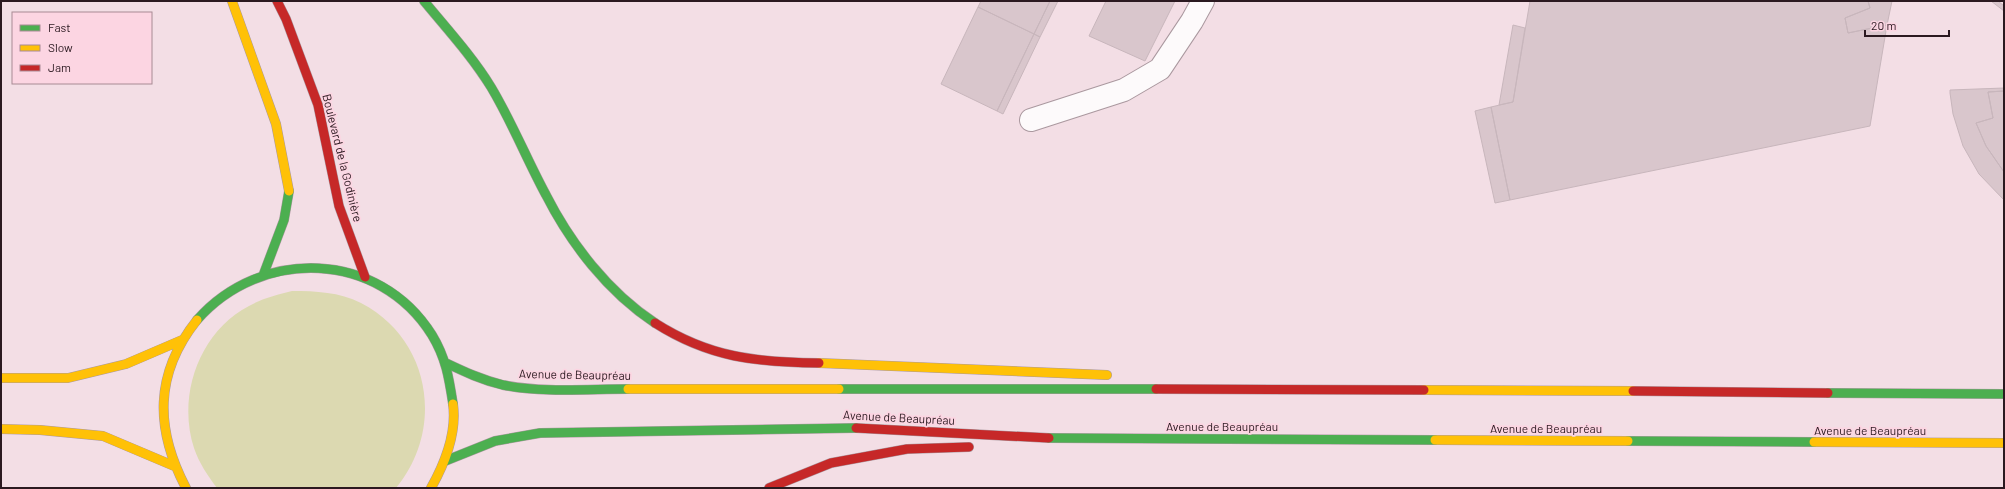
<svg xmlns="http://www.w3.org/2000/svg" width="2005" height="489" viewBox="0 0 2005 489" font-family="Barlow,sans-serif">
<style>
.green{fill:#dcd9b1}
.building{fill:#d9c6cc;stroke:#c8b6bc}
.lines{fill:none;stroke-linecap:round;stroke-linejoin:round}
.street-casing{stroke:#aa989f;stroke-width:24}
.fast-casing{stroke:#aa989f;stroke-width:10}
.slow-casing{stroke:#aa989f;stroke-width:10}
.jam-casing{stroke:#aa989f;stroke-width:10}
.street{stroke:#fdfafb;stroke-width:22}
.fast{stroke:#4caf50;stroke-width:9}
.slow{stroke:#ffc107;stroke-width:9}
.jam{stroke:#c62828;stroke-width:9}
.labels{text-anchor:middle;stroke-width:3.5;stroke-linejoin:round;paint-order:stroke}
.street-label{font-size:12px;fill:#2b1920;stroke:#fcd5e2}
</style>
<rect width="100%" height="100%" fill="#f3dee5"/>
<path class="green" d="M 292,291 C 316,291 339,292 361,303 C 431,339 445,429 396,488 L 217,488 C 208,476 199,463 194,448 C 177,396 199,332 249,306 C 263,298 277,295 292,291 Z"/>
<path class="building" d="M 981,1 L 1050,1 L 1034,34 L 978,7 Z
M 1050,1 L 1058,1 L 1040,37 L 1034,34 Z
M 1106,1 L 1175,1 L 1145,61 L 1089,36 Z
M 1530,1 L 1868,1 L 1870,8 L 1845,18 L 1848,33 L 1887,25 L 1870,126 L 1510,200 L 1491,107 L 1513,102 Z
M 1868,1 L 1892,1 L 1887,25 L 1848,33 L 1845,18 L 1870,8 Z
M 1991,1 L 1998,1 L 2004,6 L 2004,11 Z
M 978,7 L 1034,34 L 997,111 L 941,84 Z
M 1513,25 L 1525,28 L 1513,102 L 1499,105 Z
M 1034,34 L 1040,37 L 1003,114 L 997,111 Z
M 2004,88 L 2004,91 L 1988,92 L 1993,118 L 1976,123 L 1986,146 L 2004,172 L 2004,200 L 1979,174 L 1963,146 L 1953,114 L 1950,93 L 1950,90 Z
M 2004,91 L 2004,172 L 1986,146 L 1976,123 L 1993,118 L 1988,92 Z
M 1491,107 L 1510,200 L 1495,203 L 1475,111 Z"/>
<g class="lines">
<g class="street-casing">
<path id="street" d="M 1031,120 L 1124,90 L 1160,69 L 1192,21 L 1203,1"/>
</g>
<g class="fast-casing">
<path id="fast" d="M 424,1 C 447,29 472,56 491,87 C 512,122 527,160 546,195 C 571,244 608,292 655,323
M 264,273 L 284,220 L 289,191
M 197,320 C 261,247 379,250 432,335 C 446,358 449,378 453,404
M 446,363 C 465,372 482,380 503,385 C 542,393 588,389 628,389
M 839,389 L 1156,389
M 1828,393 L 2004,394
M 1049,438 L 1435,440
M 1628,441 L 1814,442
M 445,461 L 495,441 L 540,433 L 856,428"/>
</g>
<g class="slow-casing">
<path id="slow" d="M 232,1 L 276,124 L 289,191
M 819,363 L 1107,375
M 1,378 L 68,378 L 126,364 L 182,340
M 628,389 L 839,389
M 1424,390 L 1633,391
M 1,429 L 40,430 L 103,436 L 174,466
M 1435,440 L 1628,441
M 1814,442 L 2004,443
M 186,488 C 155,429 154,374 197,320
M 431,488 C 445,463 457,433 453,404"/>
</g>
<g class="jam-casing">
<path id="jam" d="M 277,1 L 286,19 L 318,105 L 339,206 L 365,277
M 655,323 C 710,358 756,362 819,363
M 1156,389 L 1424,390
M 1633,391 L 1828,393
M 856,428 L 1049,438
M 769,488 L 831,463 L 907,449 L 969,447"/>
</g>
<use href="#street" class="street"/>
<use href="#fast" class="fast"/>
<use href="#slow" class="slow"/>
<use href="#jam" class="jam"/>
</g>
<g class="labels">
<g class="street-label">
<text transform="translate(342 158) rotate(76)" y="4">Boulevard de la Godinière</text>
<text transform="translate(575 375) rotate(1)" y="4">Avenue de Beaupréau</text>
<text transform="translate(899 418) rotate(3)" y="4">Avenue de Beaupréau</text>
<text x="1222" y="431">Avenue de Beaupréau</text>
<text x="1546" y="433">Avenue de Beaupréau</text>
<text x="1870" y="435">Avenue de Beaupréau</text>
</g>
</g>
<rect width="2005" height="489" fill="none" stroke="#2b1920" stroke-width="4"/>
<rect x="12" y="12" width="140" height="72" fill="#fcd5e2" stroke="#a88a94"/>
<rect x="20" y="25" width="20" height="6" fill="#4caf50" stroke="#a88a94"/>
<text x="48" y="32" font-size="12" fill="#2b1920">Fast</text>
<rect x="20" y="45" width="20" height="6" fill="#ffc107" stroke="#a88a94"/>
<text x="48" y="52" font-size="12" fill="#2b1920">Slow</text>
<rect x="20" y="65" width="20" height="6" fill="#c62828" stroke="#a88a94"/>
<text x="48" y="72" font-size="12" fill="#2b1920">Jam</text>
<path d="M1865 30v6h84v-6" fill="none" stroke="#2b1920" stroke-width="2"/>
<text x="1871" y="30" font-size="12" fill="#2b1920" stroke="#fcd5e2" stroke-width="3" paint-order="stroke">20 m</text>
</svg>
